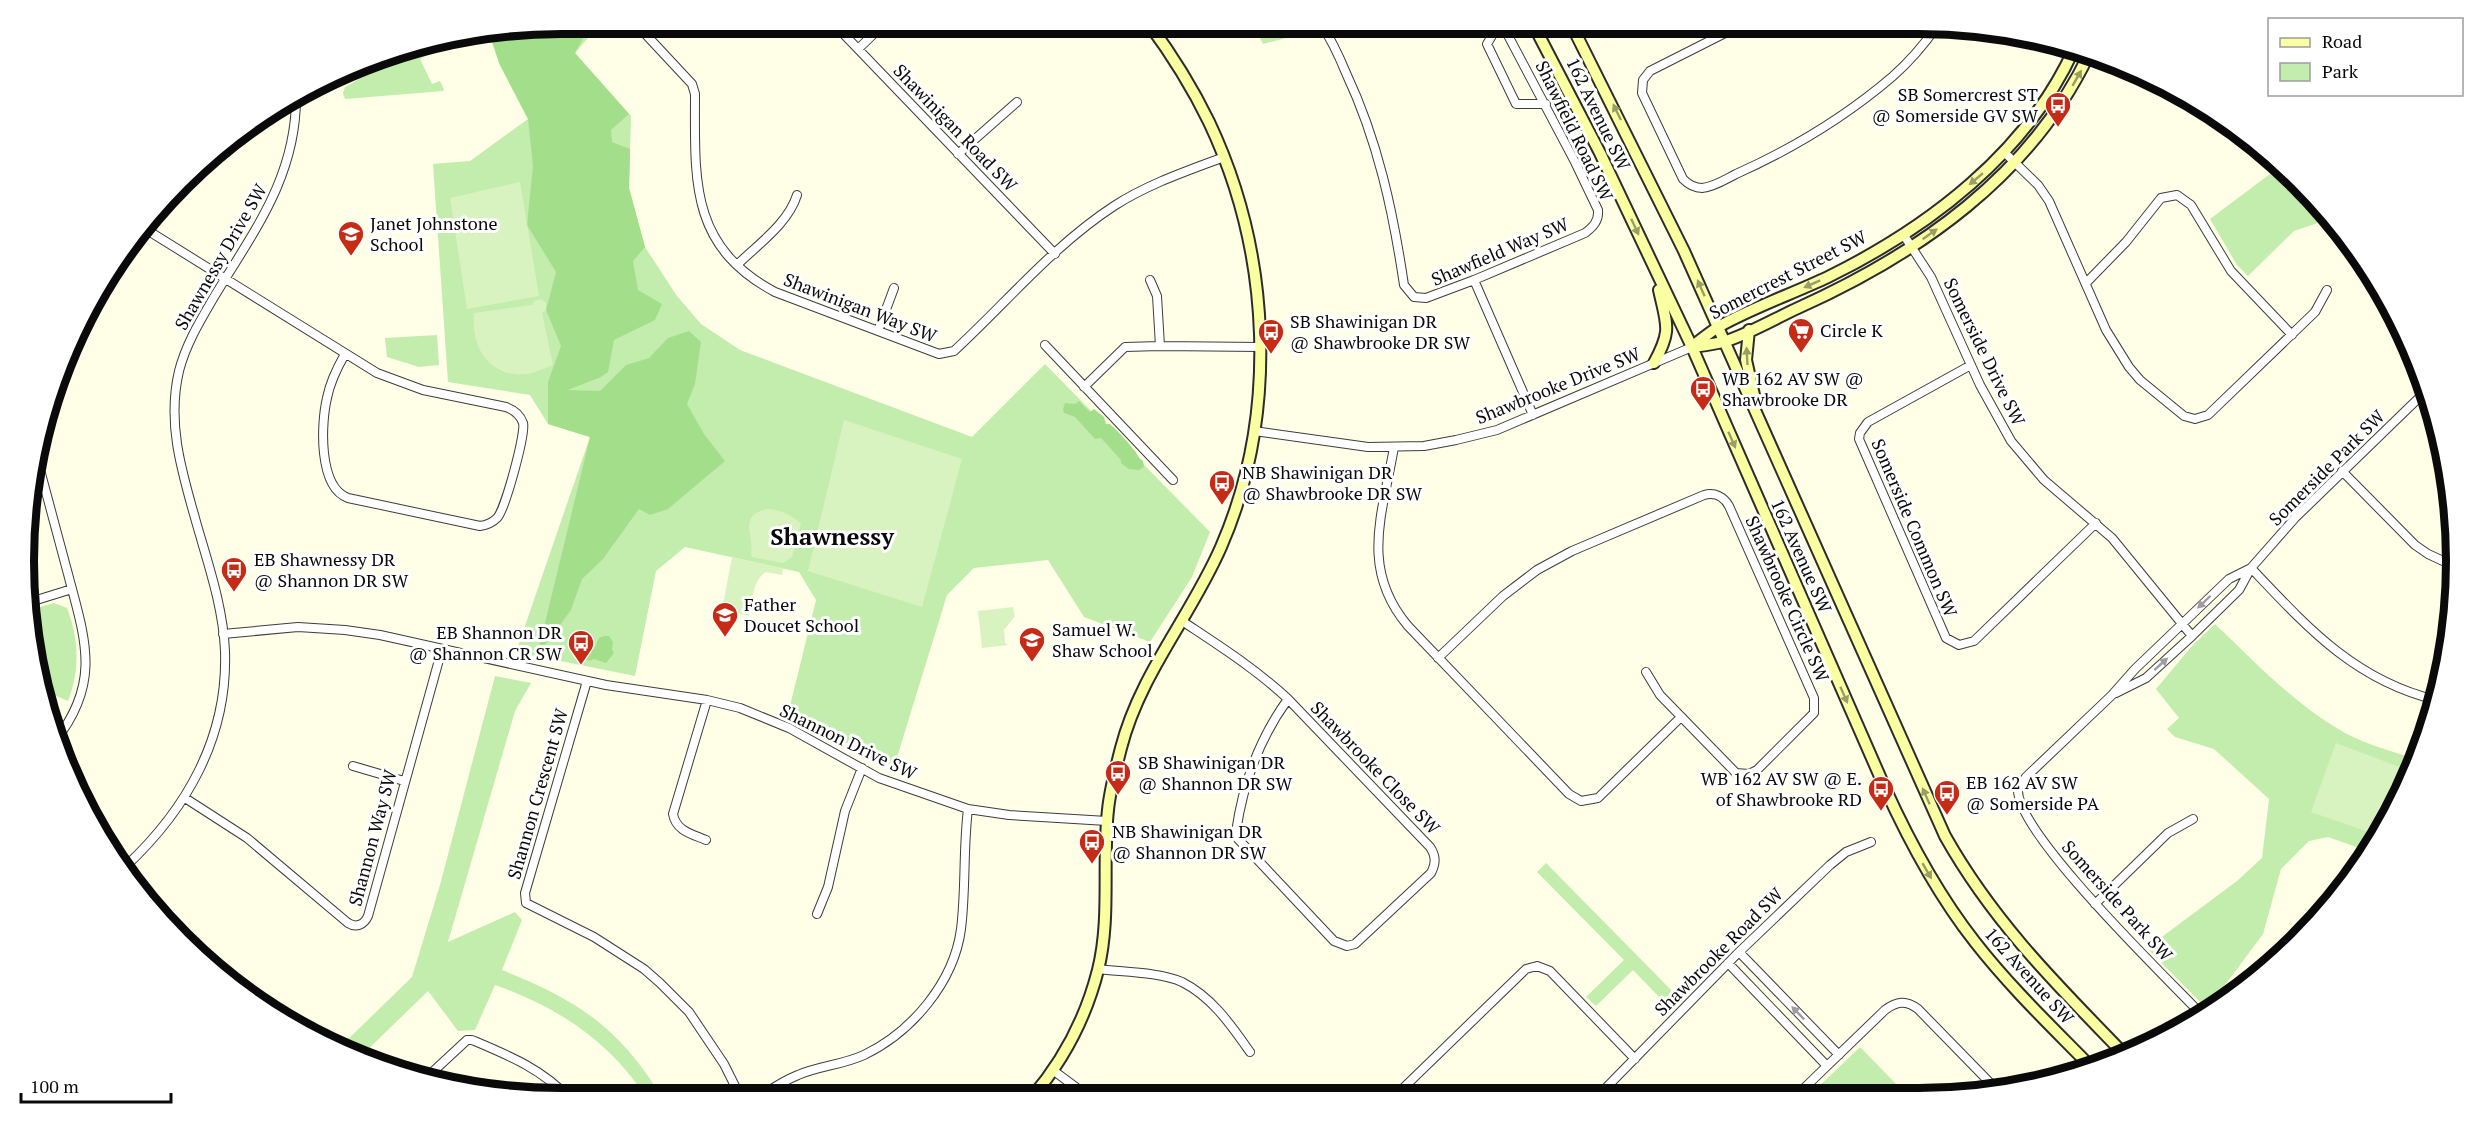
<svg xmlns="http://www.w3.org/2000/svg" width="2481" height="1123" viewBox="0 0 2481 1123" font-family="'PT Serif',serif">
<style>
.green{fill:#c3edad}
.forest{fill:#a3df8b}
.pitch{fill:#d9f3c0}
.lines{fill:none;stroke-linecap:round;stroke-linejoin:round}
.street-casing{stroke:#3d3d3d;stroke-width:10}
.secondary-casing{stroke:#2c2c2c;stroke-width:14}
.street{stroke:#fff;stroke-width:8}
.secondary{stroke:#faffa2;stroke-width:10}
.oneway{fill:#9a9d65}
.oneway2{fill:#9d9d9d}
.labels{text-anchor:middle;stroke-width:6;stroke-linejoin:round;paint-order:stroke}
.poi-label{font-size:18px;fill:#0a0a0a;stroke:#fff;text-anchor:start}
.street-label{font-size:18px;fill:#0a0a0a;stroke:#fff}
.district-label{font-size:24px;font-weight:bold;fill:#0a0a0a;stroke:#fff}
.rim{fill:none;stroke:#0a0a0a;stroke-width:8}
</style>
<rect width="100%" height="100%" fill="#fffee7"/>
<path class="green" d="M 562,24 L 600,24 L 575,53 L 631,116 L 629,188 L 645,247 L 677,296 L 701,324 L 740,350 L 972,437 L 1045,364 L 1210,532 L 1192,577 L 1150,642 L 1084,617 L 1048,560 L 974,568 L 947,595 L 894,767 L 788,714 L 816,600 L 799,572 L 685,547 L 656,571 L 635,676 L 516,652 L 590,437 L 548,424 L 530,395 L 448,382 L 433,164 L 470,161 L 528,119 L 499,63 Z
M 1253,24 L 1308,24 L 1312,31 L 1263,44 Z
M 412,49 L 427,55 L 420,59 L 432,84 L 440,81 L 444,90 L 443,91 L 345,99 L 343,93 L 345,87 Z
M 2270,174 L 2323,210 L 2330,219 L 2294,231 L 2248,276 L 2237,265 L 2210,219 Z
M 437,335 L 439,365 L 419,367 L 387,357 L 385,338 Z
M 54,603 L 67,608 C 79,639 80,670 68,701 L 42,690 L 29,632 L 29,610 Z
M 2215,624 C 2256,663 2295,705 2345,733 C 2368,745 2394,752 2418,760 L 2368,851 L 2328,837 L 2309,841 L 2281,869 L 2263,934 L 2207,1009 L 2147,948 L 2237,881 L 2262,858 L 2269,799 L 2214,749 L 2175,737 L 2167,729 L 2179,718 L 2156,689 L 2192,646 Z
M 495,676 L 531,683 L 515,711 L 448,942 L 515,912 L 522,920 L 502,970 C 578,1000 620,1028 663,1099 L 647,1099 C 611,1042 558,1007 495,985 L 475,1030 L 458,1031 L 428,991 L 358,1059 L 339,1048 L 412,977 L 440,885 Z
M 1546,863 L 1676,995 L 1666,1004 L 1633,970 L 1596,1006 L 1586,997 L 1624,960 L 1537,872 Z
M 1860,1047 L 1902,1090 L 1897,1095 L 1810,1095 Z"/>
<path class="forest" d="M 562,24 L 591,24 L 575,53 L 629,114 L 611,130 L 612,142 L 630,149 L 629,188 L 645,247 L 633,261 L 638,290 L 662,304 L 655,320 L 614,340 L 608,372 L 601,377 L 568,390 L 600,391 L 626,365 L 649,358 L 668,338 L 689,331 L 701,342 L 695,384 L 687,404 L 704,434 L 725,461 L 668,509 L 650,515 L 639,509 L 603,559 L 582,579 L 571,610 L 537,656 L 590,437 L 548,424 L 548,382 L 561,346 L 546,310 L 556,272 L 527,225 L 533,166 L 528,119 L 499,63 L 490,36 Z
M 1079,401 L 1090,412 L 1094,409 L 1104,417 L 1106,424 L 1110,424 C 1119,432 1127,441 1134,450 C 1138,454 1137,457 1143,461 L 1144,467 L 1139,470 L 1129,469 L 1121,463 L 1121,460 L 1101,438 L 1095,439 L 1075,417 L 1064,413 L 1063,409 L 1065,403 L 1075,404 Z
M 604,636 L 609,636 L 613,642 L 612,649 L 614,653 L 606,663 L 594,659 L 588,661 L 586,657 L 590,649 L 594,649 L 599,638 Z"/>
<path class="pitch" d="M 520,182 L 539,296 L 467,309 L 450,198 Z
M 541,299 L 546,303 L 546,310 L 542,313 L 553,365 C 545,368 535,373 526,374 C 488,377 471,347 474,313 L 532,305 L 534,301 Z
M 844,420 L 962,459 L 922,607 L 808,571 Z
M 769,509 C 780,510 794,516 801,524 L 792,557 L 783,563 L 752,557 L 751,554 C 755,537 736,514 769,509 Z
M 732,557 L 783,568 L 782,575 L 766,572 C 753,579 752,602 749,616 L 722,610 Z
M 1013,607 L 1015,616 L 1004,630 L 1005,643 L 1008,645 L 982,648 L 978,611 Z
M 2336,743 L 2413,772 L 2377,835 L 2311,812 Z"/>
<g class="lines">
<g class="street-casing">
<path id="street" d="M 636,24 L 692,84 L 695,94 C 695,180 689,246 775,292 L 939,354 L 954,351 C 1006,303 1054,245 1114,206 C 1148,184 1187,171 1224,157
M 834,24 L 1055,254
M 1321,24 C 1331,39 1339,56 1346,73 C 1378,141 1393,211 1404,285 L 1414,297 L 1426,298 L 1474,280 L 1585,233 C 1593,227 1599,221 1598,210 L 1575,162 L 1502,24
M 1499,24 L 1487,44 L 1516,104 L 1546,104
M 1743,24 L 1650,71 L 1643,80 L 1642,93 L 1683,179 C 1689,185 1694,188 1702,188 C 1714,187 1726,179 1736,174 C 1792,149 1845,117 1892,77 C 1909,62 1924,45 1937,26
M 644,33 L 654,24
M 858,49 L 884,24
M 2004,152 L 2038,185 L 2049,201 L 2106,330 L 2129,367 L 2140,380 L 2184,416 L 2195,419 L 2208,415 L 2315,312 L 2327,290
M 958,154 L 1017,102
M 147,230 L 377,373 L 423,390 L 506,407 C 514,410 520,414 523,423 C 526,433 505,510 497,518 C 492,523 487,525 480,526 L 348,498 C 318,487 321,423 327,398 C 330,382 337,368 345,354
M 1903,234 L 1931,277 L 1980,385 L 2011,441 L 2044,480 L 2112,538 L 2192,636
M 737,265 C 757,245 788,224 797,195
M 1150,280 L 1157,296 L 1160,346 L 1261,347
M 1474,280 L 1533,415
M 2086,283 L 2126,242 L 2161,198 L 2177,195 L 2191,205 L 2231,271 L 2292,335
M 878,331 L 894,288
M 1045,345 L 1173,480
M 1971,365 L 1868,422 L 1860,433 L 1859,439 L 1946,638 L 1959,645 L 1974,641 L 2096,523
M 1084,387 L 1125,347 L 1160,346
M 1254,431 L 1368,447 L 1424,446 L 1456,440 L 1497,430 L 1692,347
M 1394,447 C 1383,513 1359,568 1408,626 L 1569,794 L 1581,801 L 1598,798 L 1680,718
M 37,450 L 39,466 C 49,502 58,538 68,574 C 85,639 102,682 55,741
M 2342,471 L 2415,545 L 2428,554 L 2456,567
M 2251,568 C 2307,627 2354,680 2436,700
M 30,602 L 72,589
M 1182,621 C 1218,645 1256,669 1288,699 L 1430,847 C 1436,856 1436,863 1431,873 L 1355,944 L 1347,946 L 1334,941 L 1238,839 L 1236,832 C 1243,783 1259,739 1288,699
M 223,634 L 298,627 L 345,630 L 380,635 L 606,685 L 707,700 L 740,708 L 789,728 L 879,778 L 968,809 L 1009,815 L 1107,821
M 1438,658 L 1503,596 L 1537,570 L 1572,551 L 1704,495 C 1715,492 1724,497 1729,506 L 1814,698 L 1814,713 L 1757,770 L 1749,774 L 1736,773 L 1660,695 L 1646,672
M 587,681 L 525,893 L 526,903 L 594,937 L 644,969 L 660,983 L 689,1012 L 724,1064 L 737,1090 L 745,1098
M 2116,693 L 2146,678 L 2192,636 L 2239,590 L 2251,568 L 2295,518 L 2427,390
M 353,766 L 404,781
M 185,798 L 247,838 L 348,923 C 356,928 364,925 368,916 L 442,649
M 706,840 C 692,834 676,831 673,814 L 707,700
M 126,866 C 187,809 228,737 225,651 C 223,605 207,561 195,518 C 181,469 167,422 179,371 C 186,344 200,321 214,297 C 254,231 297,176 296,95
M 2095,904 L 2168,833 L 2193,819
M 817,914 L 828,887 L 845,811 L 862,768
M 195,951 L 213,969
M 1739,952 L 1839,1055
M 1728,963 L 1827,1066
M 1098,969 C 1122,972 1160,972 1182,982 C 1212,997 1231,1025 1250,1052
M 2201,1014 C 2167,978 2015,832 2018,789 L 2026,777 L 2112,695 L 2135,669 L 2229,579 L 2251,568
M 1054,1071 L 1089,1097
M 425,1079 L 467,1040 L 472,1040 C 510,1056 542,1069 570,1099
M 1797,1095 L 1885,1010 C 1897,1001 1906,1000 1918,1009 L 1999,1092
M 1395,1096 L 1526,969 L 1537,966 L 1550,971 L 1635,1059
M 1598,1096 L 1736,955 L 1830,865 L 1846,852 L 1871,842
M 758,1098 C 771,1089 783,1081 798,1075 C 819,1066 842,1065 864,1055 C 912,1032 954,982 961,929 C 966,889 963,849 968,809"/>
</g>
<g class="secondary-casing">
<path id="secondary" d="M 1533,24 L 1600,153 L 1692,347 L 1885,788 C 1910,843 1938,895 1975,942 C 2010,987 2052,1027 2091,1067
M 1571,24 L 1684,251 L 1945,836 C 1994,923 2058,986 2127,1057
M 1749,330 L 1746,360 L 1754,395
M 1694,345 C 1702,339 1711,331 1720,326 C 1754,307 1792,294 1828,277 C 1928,228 2027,153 2074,49
M 1692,347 C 1702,346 1713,344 1723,342 C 1745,336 1776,318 1798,308 C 1918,254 2031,176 2089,54
M 1654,363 C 1672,330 1667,326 1659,290
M 1032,1097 C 1063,1061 1086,1017 1098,970 C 1111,918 1102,863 1108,810 C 1110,789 1116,768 1121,748 C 1140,674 1191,616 1221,547 C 1279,414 1271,253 1209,122 C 1192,87 1172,55 1149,24"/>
</g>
<use href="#street" class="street"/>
<use href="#secondary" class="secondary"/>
</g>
<defs><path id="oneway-solid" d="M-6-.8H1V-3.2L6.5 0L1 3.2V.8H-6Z" transform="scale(1.5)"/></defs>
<g class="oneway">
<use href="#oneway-solid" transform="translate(2077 78) rotate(-60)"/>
<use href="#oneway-solid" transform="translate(1617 112) rotate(-116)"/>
<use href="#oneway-solid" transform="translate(1976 179) rotate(140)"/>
<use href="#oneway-solid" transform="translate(1635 227) rotate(65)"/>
<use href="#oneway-solid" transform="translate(1930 234) rotate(-35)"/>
<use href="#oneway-solid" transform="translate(1812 284) rotate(156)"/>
<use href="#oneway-solid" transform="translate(1701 288) rotate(-114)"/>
<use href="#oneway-solid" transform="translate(1747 356) rotate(-93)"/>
<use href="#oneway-solid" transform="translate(1732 440) rotate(66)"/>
<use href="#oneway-solid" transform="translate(1844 695) rotate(66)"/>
<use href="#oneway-solid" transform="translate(1926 796) rotate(-114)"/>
<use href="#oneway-solid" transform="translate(1927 871) rotate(60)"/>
</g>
<g class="oneway2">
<use href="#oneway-solid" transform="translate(2204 602) rotate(136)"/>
<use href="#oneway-solid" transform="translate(2161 664) rotate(-42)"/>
<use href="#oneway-solid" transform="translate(1798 1013) rotate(-134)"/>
</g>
<defs>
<g id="bus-pin" transform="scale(1.35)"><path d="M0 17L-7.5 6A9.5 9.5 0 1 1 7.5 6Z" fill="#c62b16" stroke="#fff"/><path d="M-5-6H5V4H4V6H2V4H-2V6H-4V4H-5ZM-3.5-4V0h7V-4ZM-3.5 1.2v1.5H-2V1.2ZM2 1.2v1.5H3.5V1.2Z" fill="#fff"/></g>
<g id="school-pin" transform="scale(1.35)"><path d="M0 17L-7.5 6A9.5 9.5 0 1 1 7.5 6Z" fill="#c62b16" stroke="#fff"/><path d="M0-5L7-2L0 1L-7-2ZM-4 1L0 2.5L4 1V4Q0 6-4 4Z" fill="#fff"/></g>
<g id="supermarket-pin" transform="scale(1.35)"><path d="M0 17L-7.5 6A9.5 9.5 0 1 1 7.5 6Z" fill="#c62b16" stroke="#fff"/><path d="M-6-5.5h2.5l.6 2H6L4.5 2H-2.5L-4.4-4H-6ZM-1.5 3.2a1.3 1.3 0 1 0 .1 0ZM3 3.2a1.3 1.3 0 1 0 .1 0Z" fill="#fff"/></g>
</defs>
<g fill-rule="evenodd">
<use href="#bus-pin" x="2058" y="105"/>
<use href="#school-pin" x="351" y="234"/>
<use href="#supermarket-pin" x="1801" y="331"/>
<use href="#bus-pin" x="1271" y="332"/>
<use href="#bus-pin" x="1703" y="389"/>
<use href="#bus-pin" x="1222" y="483"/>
<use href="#bus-pin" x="234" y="570"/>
<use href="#school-pin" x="725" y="615"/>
<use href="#school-pin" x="1032" y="640"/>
<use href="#bus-pin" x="581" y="643"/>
<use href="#bus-pin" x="1118" y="773"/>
<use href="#bus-pin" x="1881" y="789"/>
<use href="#bus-pin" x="1947" y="793"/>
<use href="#bus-pin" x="1092" y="842"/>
</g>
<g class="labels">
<g class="poi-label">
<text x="2038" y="101" text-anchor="end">SB Somercrest ST<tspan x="2038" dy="21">@ Somerside GV SW</tspan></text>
<text x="370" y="230">Janet Johnstone<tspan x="370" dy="21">School</tspan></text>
<text x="1290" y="328">SB Shawinigan DR<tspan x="1290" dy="21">@ Shawbrooke DR SW</tspan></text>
<text x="1820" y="337">Circle K</text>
<text x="1722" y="385">WB 162 AV SW @<tspan x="1722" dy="21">Shawbrooke DR</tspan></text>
<text x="1242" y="479">NB Shawinigan DR<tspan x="1242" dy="21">@ Shawbrooke DR SW</tspan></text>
<text x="254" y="566">EB Shawnessy DR<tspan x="254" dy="21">@ Shannon DR SW</tspan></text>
<text x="744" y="611">Father<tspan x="744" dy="21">Doucet School</tspan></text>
<text x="1052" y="636">Samuel W.<tspan x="1052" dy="21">Shaw School</tspan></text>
<text x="562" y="639" text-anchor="end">EB Shannon DR<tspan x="562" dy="21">@ Shannon CR SW</tspan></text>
<text x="1138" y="769">SB Shawinigan DR<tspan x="1138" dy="21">@ Shannon DR SW</tspan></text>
<text x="1862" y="785" text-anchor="end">WB 162 AV SW @ E.<tspan x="1862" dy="21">of Shawbrooke RD</tspan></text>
<text x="1966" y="789">EB 162 AV SW<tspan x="1966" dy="21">@ Somerside PA</tspan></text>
<text x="1112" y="838">NB Shawinigan DR<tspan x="1112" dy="21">@ Shannon DR SW</tspan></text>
</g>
<g class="street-label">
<text transform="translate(1598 114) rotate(64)" y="6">162 Avenue SW</text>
<text transform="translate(955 128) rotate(46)" y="6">Shawinigan Road SW</text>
<text transform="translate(1574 131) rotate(64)" y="6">Shawfield Road SW</text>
<text transform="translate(1500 252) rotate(-23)" y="6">Shawfield Way SW</text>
<text transform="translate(221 257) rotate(-60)" y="6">Shawnessy Drive SW</text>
<text transform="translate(1788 275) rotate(-27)" y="6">Somercrest Street SW</text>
<text transform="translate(860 308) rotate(21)" y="6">Shawinigan Way SW</text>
<text transform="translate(1984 352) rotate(64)" y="6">Somerside Drive SW</text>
<text transform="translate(1558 386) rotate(-22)" y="6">Shawbrooke Drive SW</text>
<text transform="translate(2327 468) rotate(-45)" y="6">Somerside Park SW</text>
<text transform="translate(1914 528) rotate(67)" y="6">Somerside Common SW</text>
<text transform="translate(1801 556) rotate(66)" y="6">162 Avenue SW</text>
<text transform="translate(1787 599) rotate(66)" y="6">Shawbrooke Circle SW</text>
<text transform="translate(848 742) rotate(26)" y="6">Shannon Drive SW</text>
<text transform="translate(1375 768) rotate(46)" y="6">Shawbrooke Close SW</text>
<text transform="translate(538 794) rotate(-74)" y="6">Shannon Crescent SW</text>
<text transform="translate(373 838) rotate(-75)" y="6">Shannon Way SW</text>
<text transform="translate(2117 901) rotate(48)" y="6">Somerside Park SW</text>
<text transform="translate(1719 952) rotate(-45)" y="6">Shawbrooke Road SW</text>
<text transform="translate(2029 976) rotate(48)" y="6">162 Avenue SW</text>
</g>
<g class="district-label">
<text x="832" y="545">Shawnessy</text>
</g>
</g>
<path d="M0 0H2481V1123H0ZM561 34H1919A527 527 0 0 1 2446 561V561A527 527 0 0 1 1919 1088H561A527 527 0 0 1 34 561V561A527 527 0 0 1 561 34Z" fill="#fff" fill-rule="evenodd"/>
<path class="rim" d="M561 34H1919A527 527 0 0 1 2446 561V561A527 527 0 0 1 1919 1088H561A527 527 0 0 1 34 561V561A527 527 0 0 1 561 34Z"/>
<rect x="2268" y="18" width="195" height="78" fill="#ffffff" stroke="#9d9d9d" stroke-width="1.5"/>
<rect x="2280" y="38" width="30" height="9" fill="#faffa2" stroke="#9d9d9d" stroke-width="1.5"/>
<text x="2322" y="48" font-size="18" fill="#0a0a0a">Road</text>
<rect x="2280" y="63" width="30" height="18" fill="#c3edad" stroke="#9d9d9d" stroke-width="1.5"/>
<text x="2322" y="78" font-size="18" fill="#0a0a0a">Park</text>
<path d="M21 1093v9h150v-9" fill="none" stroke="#0a0a0a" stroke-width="3"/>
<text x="30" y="1093" font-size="18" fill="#0a0a0a" stroke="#ffffff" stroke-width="4.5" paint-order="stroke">100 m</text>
</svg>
